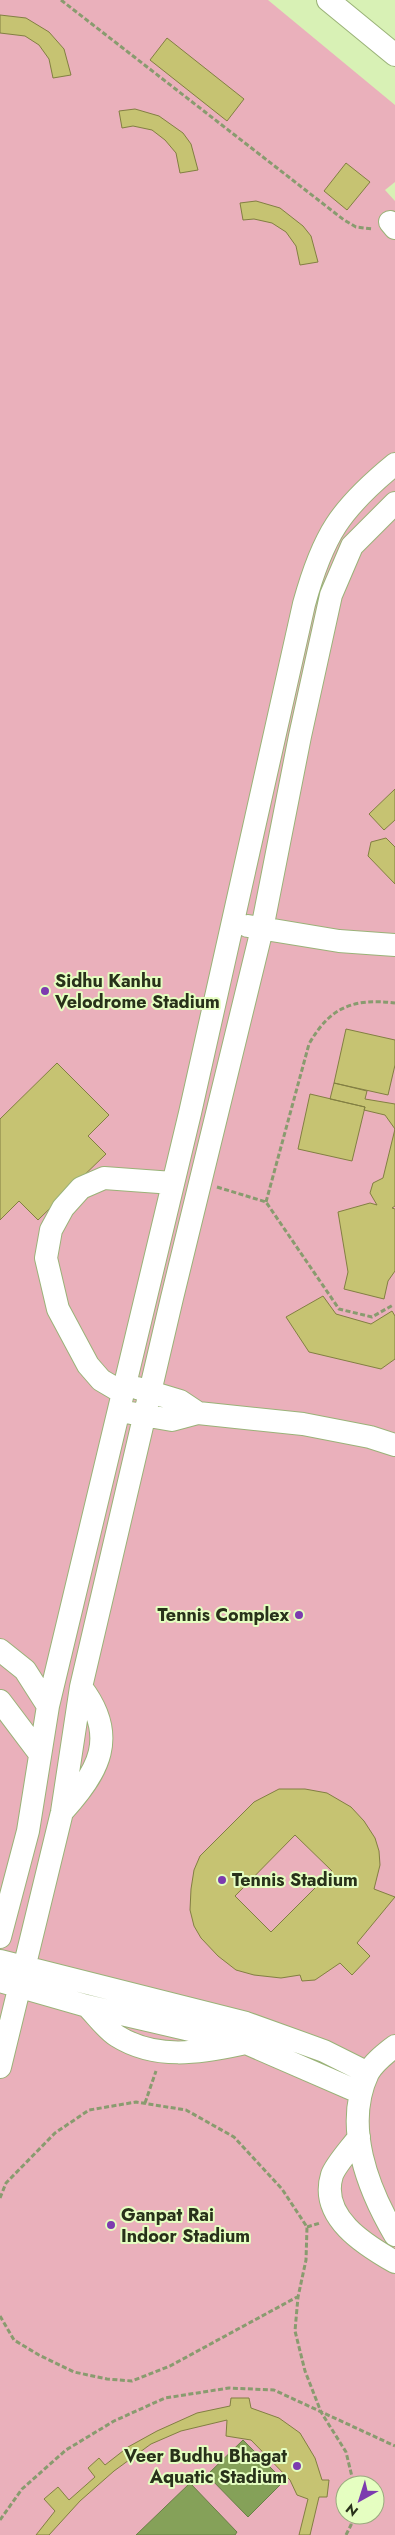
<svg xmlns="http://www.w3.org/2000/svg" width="395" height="2535" viewBox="0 0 395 2535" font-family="Jost,sans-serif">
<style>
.green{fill:#eab0bb;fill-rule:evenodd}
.water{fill:#85a159;stroke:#697f46}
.building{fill:#c6c372;stroke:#827f42;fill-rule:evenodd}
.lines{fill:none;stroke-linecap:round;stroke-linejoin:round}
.minor-casing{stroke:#9ab278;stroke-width:24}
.path{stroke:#899b6f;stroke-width:3;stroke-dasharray:5 2.5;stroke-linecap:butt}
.minor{stroke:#fff;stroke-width:22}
.poi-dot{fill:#7c3baf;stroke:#e5fec1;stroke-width:2}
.labels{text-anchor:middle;stroke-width:4;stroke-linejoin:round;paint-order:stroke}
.poi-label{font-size:18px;font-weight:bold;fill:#28311a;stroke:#e5fec1;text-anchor:start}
</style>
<rect width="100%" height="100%" fill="#d8f1b5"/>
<path class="green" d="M 0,0 L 268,0 L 395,105 L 395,182 L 385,190 L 395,201 L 395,2535 L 0,2535 ZM 345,2485 L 375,2485 L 375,2515 L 345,2515 Z"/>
<path class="water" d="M 243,2440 L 284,2481 L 248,2517 L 207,2475 Z
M 190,2483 L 237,2532 L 235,2535 L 136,2535 Z"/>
<path class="building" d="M 0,15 L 26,18 L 49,32 L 64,49 L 71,75 L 53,78 L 49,59 L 39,45 L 25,36 L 0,33 Z
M 167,38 L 244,99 L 227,121 L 150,60 Z
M 135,109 L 159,116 L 183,133 L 191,144 L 198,170 L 180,173 L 176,153 L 165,140 L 152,130 L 133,126 L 122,128 L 119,111 Z
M 346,163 L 370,182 L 347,210 L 324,191 Z
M 256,201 L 280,208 L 303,226 L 311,236 L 318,262 L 300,265 L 296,246 L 286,232 L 272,223 L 254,219 L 243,220 L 240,203 Z
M 395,789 L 395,820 L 384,830 L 369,814 Z
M 386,838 L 395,847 L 395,884 L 368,856 L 371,842 Z
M 346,1029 L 395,1040 L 395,1065 L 388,1095 L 334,1083 Z
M 57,1063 L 109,1115 L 88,1136 L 106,1154 L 38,1220 L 19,1201 L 0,1220 L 0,1119 Z
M 334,1083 L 367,1091 L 365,1099 L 395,1104 L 395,1206 L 392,1208 L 395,1209 L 395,1271 L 388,1281 L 384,1299 L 344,1289 L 348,1272 L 338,1212 L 370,1203 L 377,1205 L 370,1193 L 373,1183 L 383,1178 L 395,1129 L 385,1115 L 364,1110 L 365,1107 L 330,1099 Z
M 310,1094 L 365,1107 L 352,1161 L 298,1149 Z
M 323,1296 L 336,1314 L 371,1324 L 392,1311 L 395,1316 L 395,1359 L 381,1369 L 309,1352 L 286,1317 Z
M 279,1789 L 305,1789 L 327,1793 L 351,1807 L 364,1821 L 375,1838 L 379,1851 L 380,1865 L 374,1889 L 395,1897 L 357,1943 L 370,1956 L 352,1975 L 340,1963 L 315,1980 L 302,1981 L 300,1975 L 281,1978 L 254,1975 L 236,1970 L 218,1956 L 201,1938 L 194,1926 L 190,1910 L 191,1889 L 194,1870 L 200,1856 L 254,1802 ZM 295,1835 L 332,1871 L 271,1932 L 235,1896 Z
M 231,2398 L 249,2398 L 251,2408 L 279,2418 L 300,2433 L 315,2458 L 322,2480 L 329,2480 L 327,2497 L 319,2497 L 310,2535 L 299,2535 L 308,2499 L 297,2495 L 290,2480 L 251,2440 L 226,2436 L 227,2420 L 181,2431 L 151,2444 L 114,2471 L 80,2501 L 49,2535 L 36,2535 L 55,2511 L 44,2499 L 58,2487 L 69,2500 L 95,2477 L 88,2468 L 99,2458 L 105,2465 L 128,2447 L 157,2431 L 197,2413 L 230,2406 Z"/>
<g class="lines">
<g class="minor-casing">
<path id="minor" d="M 328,0 L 395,55
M 390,222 L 395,228
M 248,926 L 339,941 L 395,945
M 137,1388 L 180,1401 L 198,1413
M 123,1393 L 101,1380 L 88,1365 L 58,1309 L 46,1258 L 51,1230 L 63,1208 L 81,1188 L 104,1178 L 173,1183
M 131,1413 L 172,1420 L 198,1413 L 303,1424 L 370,1437 L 395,1445
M 0,1650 L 25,1670 L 48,1706
M 0,1701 L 40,1754
M 62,1812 C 99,1772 119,1736 81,1687
M 0,1937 L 28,1831 L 48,1706 L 190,1113 L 304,604 C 323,535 340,509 395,464
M 0,1961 L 246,2023 L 324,2051 L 368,2073
M 0,1981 L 87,2006 L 246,2043 L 361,2093
M 87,2006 C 97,2016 106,2029 117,2036 C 155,2060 200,2053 241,2044
M 395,2046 C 385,2054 374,2062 368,2073 C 343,2126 368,2189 395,2235
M 0,2067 L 62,1812 L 81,1687 L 172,1298 L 262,929 L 300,736 L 331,595 L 352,546 L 395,503
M 359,2137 C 352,2147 336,2164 332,2175 C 319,2217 365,2245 395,2262"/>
</g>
<path class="path" d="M 61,0 L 344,220 L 356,227 L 373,229
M 217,1187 L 266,1202 L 339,1309 L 372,1317 L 393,1305
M 266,1202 L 309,1044 C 330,1007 353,998 395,1003
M 145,2103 L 156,2071
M 0,2198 L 6,2183 L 55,2133 L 89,2110 L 136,2102 L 186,2110 L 234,2137 L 282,2189 L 307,2227 L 306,2260 L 298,2297 L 295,2331 L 305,2371 L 321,2412 L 346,2452 L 354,2485
M 307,2227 L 320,2223
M 0,2316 L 14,2340 L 39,2355 L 74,2372 L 107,2379 L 132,2381 L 170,2366 L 297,2297
M 0,2520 L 22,2489 L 66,2450 L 114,2421 L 165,2398 L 229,2388 L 274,2390 L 395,2446
M 346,2535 L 351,2525 L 352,2515"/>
<use href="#minor" class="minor"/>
</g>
<g class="poi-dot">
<circle cx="45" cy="991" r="5"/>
<circle cx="299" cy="1615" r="5"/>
<circle cx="222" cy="1880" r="5"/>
<circle cx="111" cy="2225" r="5"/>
<circle cx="297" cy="2466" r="5"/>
</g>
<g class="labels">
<g class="poi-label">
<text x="55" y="987">Sidhu Kanhu<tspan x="55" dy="21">Velodrome Stadium</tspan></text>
<text x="289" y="1621" text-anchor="end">Tennis Complex</text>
<text x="232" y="1886">Tennis Stadium</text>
<text x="121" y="2221">Ganpat Rai<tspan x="121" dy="21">Indoor Stadium</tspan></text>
<text x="287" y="2462" text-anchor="end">Veer Budhu Bhagat<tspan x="287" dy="21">Aquatic Stadium</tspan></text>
</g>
</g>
<g transform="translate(360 2500) rotate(219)"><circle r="24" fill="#e5fec1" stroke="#99ac7e"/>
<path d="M0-4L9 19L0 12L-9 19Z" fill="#7c3baf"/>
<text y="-8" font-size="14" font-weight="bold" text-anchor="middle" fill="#28311a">N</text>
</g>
</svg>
